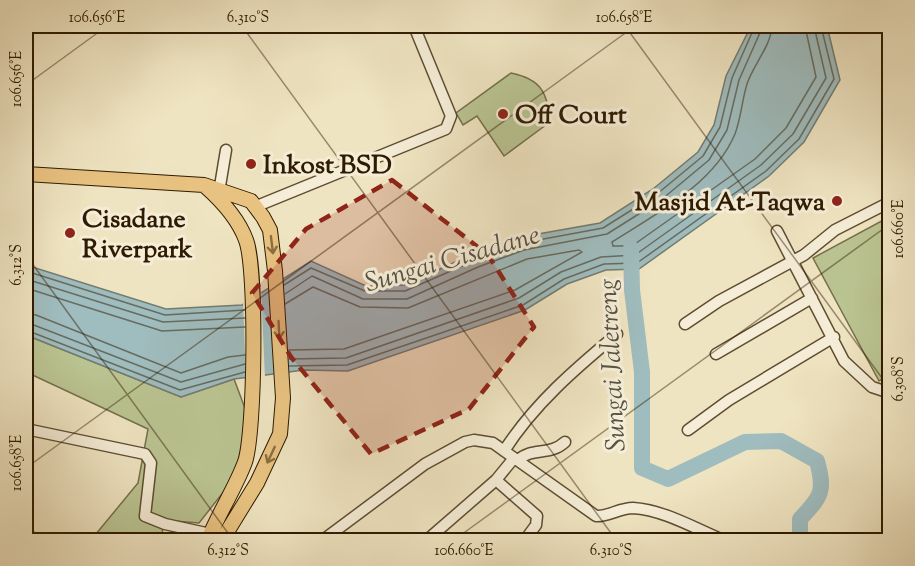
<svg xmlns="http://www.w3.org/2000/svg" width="915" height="566" viewBox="0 0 915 566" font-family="'Sorts Mill Goudy',serif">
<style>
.green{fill:#bac492;stroke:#74704a;stroke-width:1.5}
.water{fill:#9fbcbe;stroke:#727c72;stroke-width:1.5}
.pier{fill:#efe4c1}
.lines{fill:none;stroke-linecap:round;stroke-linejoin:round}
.shore{stroke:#666c60;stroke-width:1.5}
.river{stroke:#9fbcbe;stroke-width:16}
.minor-casing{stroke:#5e4d31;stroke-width:13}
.major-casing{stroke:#2e1b01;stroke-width:16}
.minor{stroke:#f5edd7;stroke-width:10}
.major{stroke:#e8c280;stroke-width:14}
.oneway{stroke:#8b6e40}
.marked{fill:#8f2418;fill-opacity:0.2;stroke:#8f2418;stroke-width:4.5;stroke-dasharray:12 8;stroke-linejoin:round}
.ticks{fill:none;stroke:#2e1b01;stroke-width:1.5;stroke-opacity:0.45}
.poi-dot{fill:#8f2418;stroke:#f5edd7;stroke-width:2}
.labels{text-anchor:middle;stroke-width:6;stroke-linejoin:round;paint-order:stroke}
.poi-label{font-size:26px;font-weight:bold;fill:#2e1b01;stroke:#f5edd7;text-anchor:start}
.water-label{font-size:27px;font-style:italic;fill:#565343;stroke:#f5edd7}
.neatline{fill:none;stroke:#2e1b01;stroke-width:2}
.ticks-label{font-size:15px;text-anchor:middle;fill:#2e1b01}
</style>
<rect width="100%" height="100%" fill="#efe4c1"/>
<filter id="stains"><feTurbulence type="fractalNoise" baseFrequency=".00333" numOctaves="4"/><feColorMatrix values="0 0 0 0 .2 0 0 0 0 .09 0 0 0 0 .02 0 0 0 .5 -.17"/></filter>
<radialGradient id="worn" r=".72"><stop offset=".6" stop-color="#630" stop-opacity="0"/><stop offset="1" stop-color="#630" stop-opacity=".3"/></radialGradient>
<path class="green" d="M 511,73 C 541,79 548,93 550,122 L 504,156 L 477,116 L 463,125 L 456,113 Z
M 889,217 L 889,375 L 879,381 L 813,258 Z
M 26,335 L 181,397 L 234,379 L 249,419 L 236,476 L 199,523 L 163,520 L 162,540 L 91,540 L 138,483 L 148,429 L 26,372 Z
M 26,524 L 37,535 L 67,540 L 26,540 Z"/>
<path class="water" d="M 751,26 L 827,26 L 840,80 L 804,142 L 769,176 L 639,269 L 606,270 L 567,284 L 525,310 L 348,371 L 304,370 L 234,379 L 181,397 L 26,335 L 26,265 L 166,309 L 242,305 L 311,261 L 366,286 L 405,285 L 473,254 L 521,237 L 600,223 L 653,189 L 698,152 L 714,125 L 726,76 Z"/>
<path class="pier" d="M 261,289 L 265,378 L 246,381 L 243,301 Z"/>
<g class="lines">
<path class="shore" d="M 772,26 C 771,46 753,65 747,84 C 742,100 741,118 735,134 C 714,184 656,214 612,242 L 613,246 L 632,246 L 755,159 L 786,128 L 816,77 L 805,26
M 26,271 L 165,315 L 245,310
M 26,279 L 163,322 L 245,318
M 284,285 L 311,268 L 365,291 L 405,291 L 476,260 L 522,243 L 603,228 L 657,194 L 703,156 L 720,127 L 732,78 L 755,26
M 26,288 L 162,331 L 245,327
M 285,294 L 312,276 L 363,299 L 407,299 L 478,267 L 524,250 L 607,234 L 661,200 L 709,160 L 727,130 L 739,80 L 763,26
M 285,304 L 313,287 L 360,307 L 408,308 L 527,259 L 579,250 L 582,252 L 515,290 L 344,349 L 288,350
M 26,313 L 36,315 L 181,373 L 228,357 L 245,355
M 26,322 L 181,382 L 245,364
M 26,330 L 180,390 L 245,372
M 289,359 L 346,358 L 519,298 L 561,272 L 601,257 L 635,255 L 761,165 L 793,134 L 826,78 L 814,26
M 289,366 L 347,365 L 523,305 L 564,279 L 604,264 L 637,263 L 766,171 L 799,139 L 834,79 L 821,26"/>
<path class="river" d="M 631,248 L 632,290 L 642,372 L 642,468 L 668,479 L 745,442 L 781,441 L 817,461 C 825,491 822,496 800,519 L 800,540"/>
<g class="minor-casing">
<path id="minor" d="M 218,198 L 226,150
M 257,206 L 446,129 L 451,116 L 414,26
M 777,231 L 844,361 L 872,387 L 890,393
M 685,324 L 719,301 L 804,255 L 835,230 L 890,202
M 716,354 L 812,298
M 26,429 L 145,454 L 151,463 L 145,516 L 165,524 L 215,535
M 688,430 L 729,400 L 834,337
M 504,451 C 534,404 575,369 617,334
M 518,460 C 532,447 550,456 565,442
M 496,480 L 537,516 L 536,525 L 525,540
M 323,540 L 425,464 L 465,442 L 474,440 L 493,443 L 596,516 C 608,517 619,508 633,508 C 664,510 694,528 723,540
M 427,540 L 496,480 L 514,458"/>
</g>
<g class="major-casing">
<path id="major" d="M 26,174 L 204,185 L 251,201 L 263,217 L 270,230 L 275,271 L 283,398 L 280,434 L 257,483 L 222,540
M 205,186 C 222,201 238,218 246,240 C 257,269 255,433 245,462 C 235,489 218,514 208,540"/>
</g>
<use href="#minor" class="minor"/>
<use href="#major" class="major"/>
</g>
<defs><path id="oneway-shaft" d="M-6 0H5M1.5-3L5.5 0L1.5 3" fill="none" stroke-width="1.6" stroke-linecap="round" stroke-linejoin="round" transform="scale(1.5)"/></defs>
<g class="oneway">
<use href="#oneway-shaft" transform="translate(272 245) rotate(83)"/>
<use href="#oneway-shaft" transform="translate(279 330) rotate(87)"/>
<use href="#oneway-shaft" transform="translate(271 455) rotate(115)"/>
</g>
<path class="marked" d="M 392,180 L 488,255 L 534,327 L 469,409 L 371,454 L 291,357 L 252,293 L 306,229 Z"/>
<path class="ticks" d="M 242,26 L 616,540M 625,26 L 890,389M 26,85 L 107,26M 26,255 L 233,540M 26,468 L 635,26M 454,540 L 890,224"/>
<g class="poi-dot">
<circle cx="503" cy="114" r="6"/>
<circle cx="251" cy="164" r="6"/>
<circle cx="837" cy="201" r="6"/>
<circle cx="70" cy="233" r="6"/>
</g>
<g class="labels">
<g class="poi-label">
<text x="515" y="123">Off Court</text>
<text x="263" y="173">Inkost BSD</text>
<text x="825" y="210" text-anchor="end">Masjid At-Taqwa</text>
<text x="82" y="227">Cisadane<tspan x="82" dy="30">Riverpark</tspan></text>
</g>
<g class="water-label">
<text transform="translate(452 258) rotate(-16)" y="9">Sungai Cisadane</text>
<text transform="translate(611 365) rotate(-93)" y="9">Sungai Jaletreng</text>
</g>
</g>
<rect width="915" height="566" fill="none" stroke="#efe4c1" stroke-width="66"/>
<rect x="33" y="33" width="849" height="500" class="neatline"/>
<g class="ticks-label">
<text x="97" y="22">106.656°E</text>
<text x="248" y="22">6.310°S</text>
<text x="624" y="22">106.658°E</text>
<text transform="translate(16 79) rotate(-90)" y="5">106.656°E</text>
<text transform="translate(898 229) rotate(-90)" y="5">106.660°E</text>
<text transform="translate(16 265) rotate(-90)" y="5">6.312°S</text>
<text transform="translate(898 379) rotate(-90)" y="5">6.308°S</text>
<text transform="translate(16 463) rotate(-90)" y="5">106.658°E</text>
<text x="228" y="555">6.312°S</text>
<text x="464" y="555">106.660°E</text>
<text x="611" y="555">6.310°S</text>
</g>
<rect width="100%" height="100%" filter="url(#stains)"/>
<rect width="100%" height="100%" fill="url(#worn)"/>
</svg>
